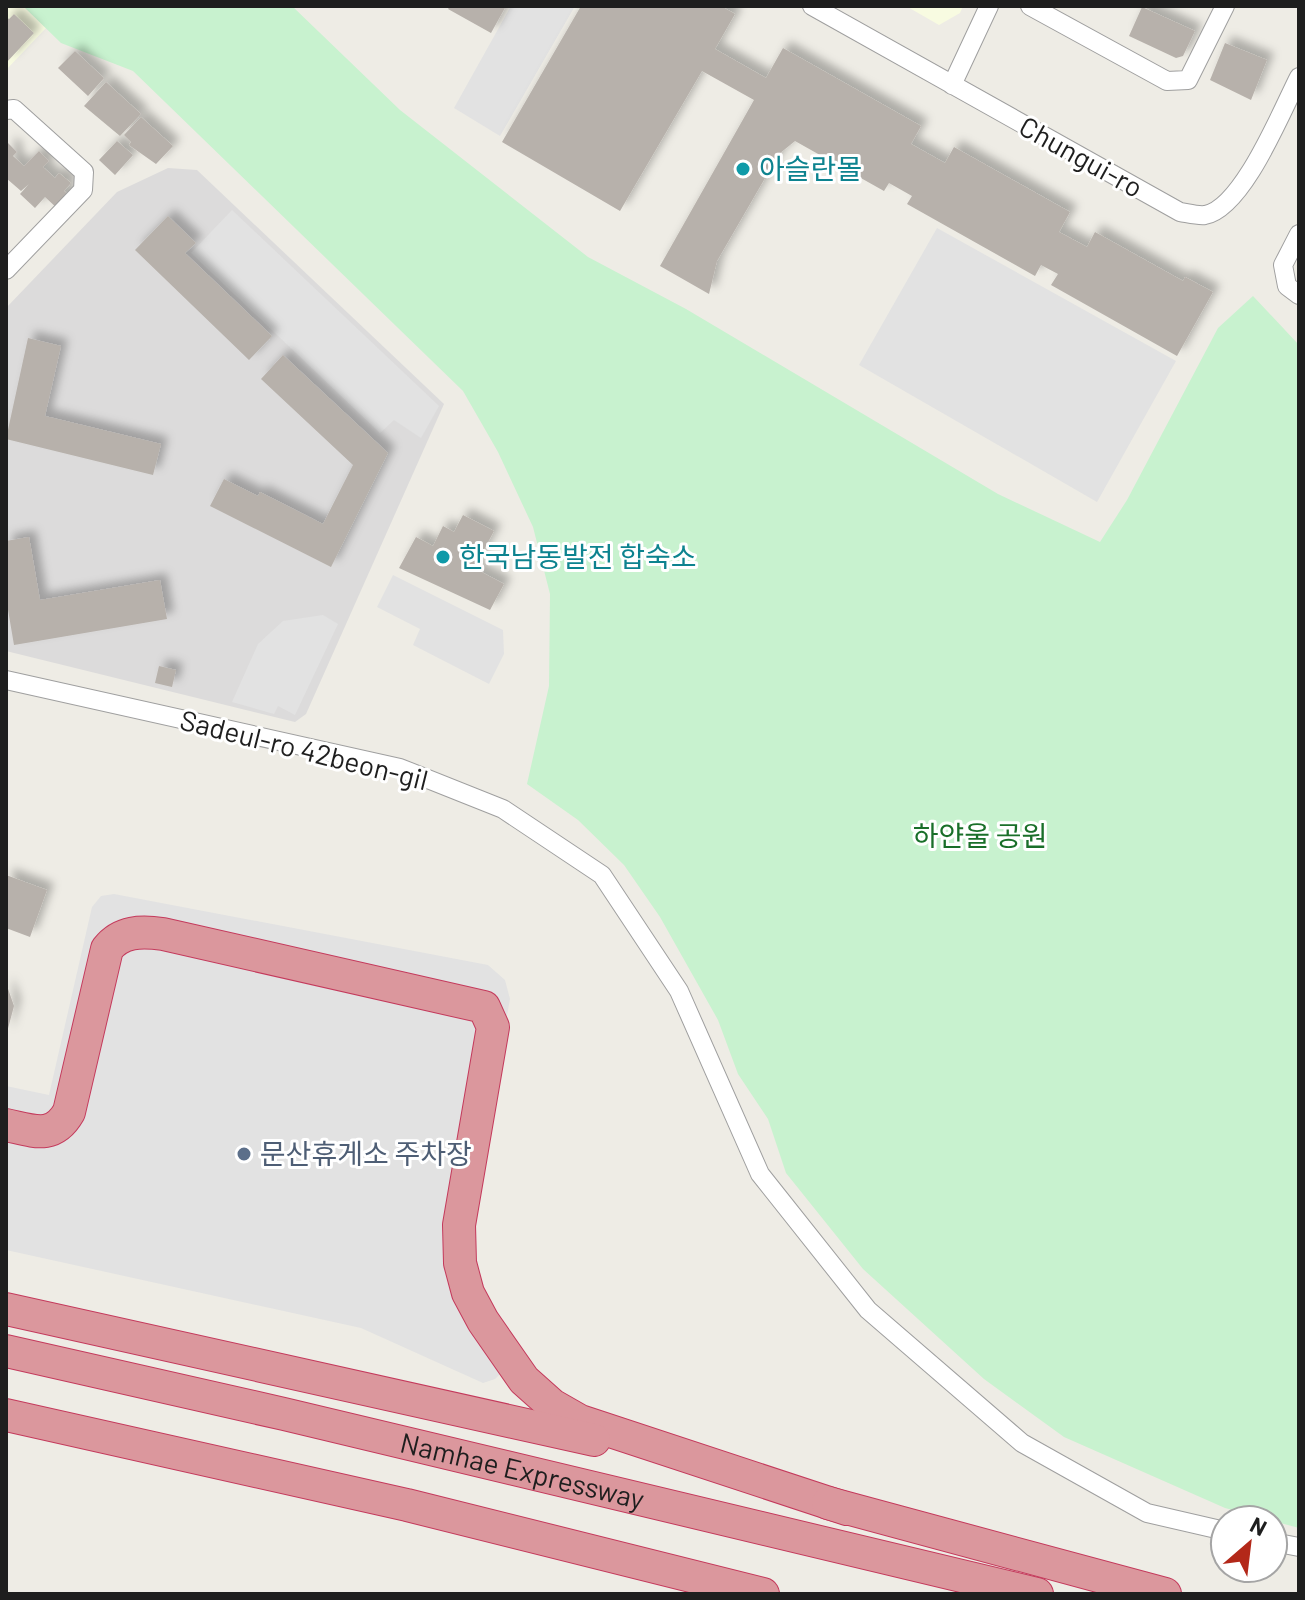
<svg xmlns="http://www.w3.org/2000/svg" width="1305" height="1600" viewBox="0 0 1305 1600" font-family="Barlow,'Noto Sans KR',sans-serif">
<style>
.residential{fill:#dcdbdb}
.education{fill:#f8fbe1}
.park{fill:#c8f2cf}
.parking{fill:#e2e2e2}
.building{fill:#b7b1ab;filter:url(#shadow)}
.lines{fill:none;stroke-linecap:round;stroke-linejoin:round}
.minor-casing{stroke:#9f9f9f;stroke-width:20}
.motorway-casing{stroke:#c43a5c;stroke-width:34}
.minor{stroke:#fff;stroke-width:18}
.motorway{stroke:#db979d;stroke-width:32}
.culture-dot{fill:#0f9aa8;stroke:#fff;stroke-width:3}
.service-dot{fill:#5c6f8a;stroke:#fff;stroke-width:3}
.labels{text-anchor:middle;stroke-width:6;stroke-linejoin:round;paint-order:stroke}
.street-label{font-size:28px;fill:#1e1e1e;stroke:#fff}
.culture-label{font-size:28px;fill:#0d838f;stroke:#fff;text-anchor:start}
.park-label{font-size:28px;fill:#196f29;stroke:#fff}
.service-label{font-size:28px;fill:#4e5e75;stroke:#fff;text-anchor:start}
</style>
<defs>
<filter id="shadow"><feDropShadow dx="7" dy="-7" stdDeviation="4" flood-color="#0004"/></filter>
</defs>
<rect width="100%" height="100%" fill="#eeece5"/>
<path class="residential" d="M 168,168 L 197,170 L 444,404 L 306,714 L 295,722 L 6,651 L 6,308 L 117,192 Z"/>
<path class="education" d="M 6,6 L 23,6 L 46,28 L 6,70 Z
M 906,6 L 963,6 L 960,13 L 939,25 Z"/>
<path class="park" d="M 23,6 L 292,6 L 400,110 L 588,257 L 686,309 L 998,494 L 1100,542 L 1127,500 L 1218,328 L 1253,296 L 1299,345 L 1299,1528 L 1225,1508 L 1064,1437 L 984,1379 L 863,1269 L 786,1173 L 768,1119 L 738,1074 L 718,1020 L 660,917 L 624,865 L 578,820 L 527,784 L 549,686 L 550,594 L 533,527 L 498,452 L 463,391 L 133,71 L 61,43 Z"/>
<path class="parking" d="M 511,6 L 575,6 L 500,136 L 454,108 Z
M 232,210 L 439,406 L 421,438 L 394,420 L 380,433 L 191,253 Z
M 937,228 L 1176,361 L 1097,502 L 859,365 Z
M 393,575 L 503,630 L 504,654 L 489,684 L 413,645 L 420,629 L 377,607 Z
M 323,615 L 338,624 L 295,715 L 278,706 L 274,714 L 232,702 L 258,644 L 283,621 Z
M 114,894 L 488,965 L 505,980 L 510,999 L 471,1213 L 475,1267 L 507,1367 L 495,1379 L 483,1383 L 361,1328 L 6,1250 L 6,1086 L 49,1095 L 92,907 L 101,896 Z"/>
<path class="building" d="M 450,6 L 506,6 L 491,33 L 448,9 Z
M 581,6 L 721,6 L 735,14 L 715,49 L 766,78 L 783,48 L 921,126 L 911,144 L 945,163 L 954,147 L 1070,212 L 1059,232 L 1087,247 L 1095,232 L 1183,281 L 1185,277 L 1213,292 L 1177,356 L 1051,285 L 1058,274 L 1041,265 L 1035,276 L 907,204 L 912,196 L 889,183 L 884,191 L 795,141 L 779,154 L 717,261 L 709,294 L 660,266 L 754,100 L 702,71 L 620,211 L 502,142 Z
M 1142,7 L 1195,31 L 1183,56 L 1176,58 L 1129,36 Z
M 14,14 L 34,33 L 6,63 L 6,17 L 9,19 Z
M 1225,43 L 1267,60 L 1251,100 L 1210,80 Z
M 75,51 L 104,78 L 88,96 L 58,68 Z
M 106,82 L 141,114 L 120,136 L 84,106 Z
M 141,117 L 173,146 L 156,164 L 129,145 L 131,142 L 124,135 Z
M 117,141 L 133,155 L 115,175 L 99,160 Z
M 8,143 L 17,152 L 13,156 L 24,166 L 39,151 L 49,161 L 43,167 L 55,178 L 59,173 L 71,183 L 64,191 L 71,197 L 59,210 L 45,197 L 35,208 L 20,194 L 29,184 L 21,191 L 6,178 Z
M 168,216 L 196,243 L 185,253 L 272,336 L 249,360 L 135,250 Z
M 28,338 L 61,346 L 45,416 L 161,444 L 153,475 L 6,439 Z
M 283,355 L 388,453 L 331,567 L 210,506 L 224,479 L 258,496 L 260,492 L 323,524 L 353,465 L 261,379 Z
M 463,515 L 494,531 L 474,568 L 504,584 L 490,610 L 399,568 L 416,537 L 433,546 L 443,526 L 454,532 Z
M 29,537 L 40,600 L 160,580 L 167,619 L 14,645 L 6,598 L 6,541 Z
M 159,666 L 176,670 L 172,687 L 155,683 Z
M 6,875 L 47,890 L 30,937 L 6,928 Z
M 6,983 L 14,1006 L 6,1036 Z"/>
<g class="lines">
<g class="minor-casing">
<path id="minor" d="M 812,6 L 1180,212 C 1187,213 1198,216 1205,215 C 1243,208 1282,110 1299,77
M 1030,6 L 1167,81 L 1188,80 L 1225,6
M 952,85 L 989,6
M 6,110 L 14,109 L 84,172 L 83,190 L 6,270
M 1299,234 L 1283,265 L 1287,286 L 1299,295
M 6,680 L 400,768 L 503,809 L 602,875 L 679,991 L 760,1174 L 868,1310 L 1022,1443 L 1147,1513 L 1225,1531
M 1273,1542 L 1299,1547"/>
</g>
<g class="motorway-casing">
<g id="motorway">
<path d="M 6,1125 C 34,1131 53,1140 69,1112 L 107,949 C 121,931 141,931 163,934 L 484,1007 L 493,1027 L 459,1225 L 460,1263 L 468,1293 L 483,1321 L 524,1380 L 552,1405 L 580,1421 L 847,1509"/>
<path d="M 6,1309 L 594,1440"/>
<path id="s1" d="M 6,1351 L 284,1414 L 1037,1594"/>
<path d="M 6,1415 L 407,1505 L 763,1594"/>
<path d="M 828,1503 L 1165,1594"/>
</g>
</g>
<use href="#minor" class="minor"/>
<use href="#motorway" class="motorway"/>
</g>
<g class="culture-dot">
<circle cx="743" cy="169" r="8"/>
<circle cx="443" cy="557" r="8"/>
</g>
<circle class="service-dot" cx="244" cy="1154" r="8"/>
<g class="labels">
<g class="street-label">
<text transform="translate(1081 157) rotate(29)" y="10">Chungui-ro</text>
<text transform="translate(304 750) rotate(14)" y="10">Sadeul-ro 42beon-gil</text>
<text dy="10" stroke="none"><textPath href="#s1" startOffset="530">Namhae Expressway</textPath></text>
</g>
<g class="culture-label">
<text x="759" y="179">아슬란몰</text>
<text x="459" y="567">한국남동발전 합숙소</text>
</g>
<g class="park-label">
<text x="980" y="846">하얀울 공원</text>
</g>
<g class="service-label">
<text x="260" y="1164">문산휴게소 주차장</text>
</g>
</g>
<rect width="1305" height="1600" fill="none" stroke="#1e1e1e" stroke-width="16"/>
<g transform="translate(1249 1544) rotate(28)"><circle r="38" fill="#ffffff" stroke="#a5a5a5" stroke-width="2"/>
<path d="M0-6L14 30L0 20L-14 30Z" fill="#b32819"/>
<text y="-12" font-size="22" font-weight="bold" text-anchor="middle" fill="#1e1e1e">N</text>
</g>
</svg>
